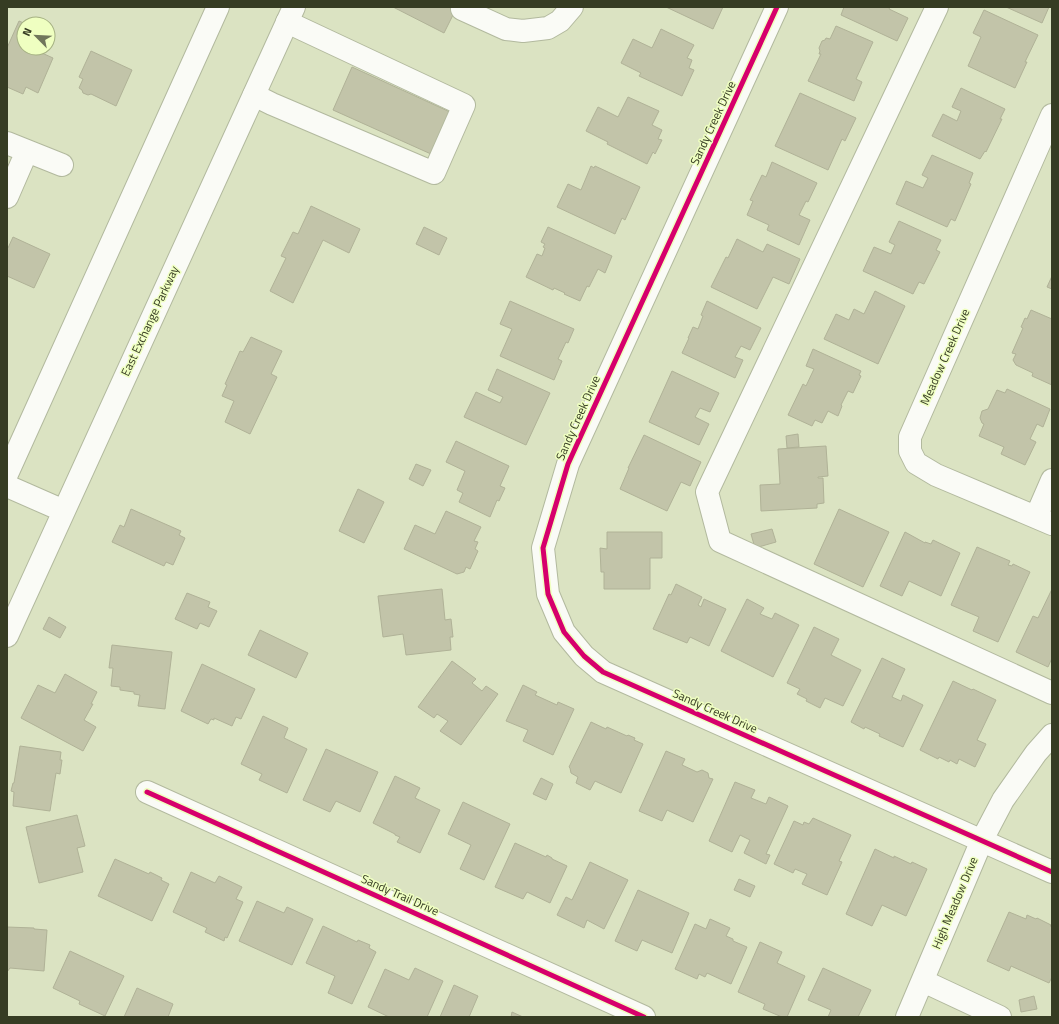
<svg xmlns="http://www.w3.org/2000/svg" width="1059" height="1024" viewBox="0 0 1059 1024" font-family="'Titillium Web',sans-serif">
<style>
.building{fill:#c2c4a9;stroke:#b0b297}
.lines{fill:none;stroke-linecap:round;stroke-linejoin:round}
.minor-casing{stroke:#b2b99e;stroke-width:24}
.major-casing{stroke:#b2b99e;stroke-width:24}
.minor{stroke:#fafbf6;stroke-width:22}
.major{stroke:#fafbf6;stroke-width:22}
.cycleway-casing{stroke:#efffc1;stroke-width:8}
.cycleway{stroke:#d6006c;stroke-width:5}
.labels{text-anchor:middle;stroke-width:3;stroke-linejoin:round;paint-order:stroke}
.street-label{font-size:12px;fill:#363c23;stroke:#efffc1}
</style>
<rect width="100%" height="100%" fill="#dbe3c2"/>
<path class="building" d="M 393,7 L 457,7 L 444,33 Z
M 666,7 L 723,7 L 713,29 Z
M 844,7 L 890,7 L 889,9 L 908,18 L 897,41 L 841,15 Z
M 1006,7 L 1049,7 L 1042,23 Z
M 984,10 L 1038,35 L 1025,62 L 1027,62 L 1015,88 L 968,66 L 981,37 L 973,33 Z
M 19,21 L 26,24 L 24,24 L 24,48 L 33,48 L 33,49 L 53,58 L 38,93 L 26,87 L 23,94 L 7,87 L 7,48 Z
M 836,26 L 873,42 L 856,79 L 862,82 L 854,101 L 808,81 L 821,54 L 819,54 L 820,51 L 819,48 L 822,41 L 825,40 L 826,38 L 830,39 Z
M 661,29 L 694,45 L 687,58 L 692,60 L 689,68 L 694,70 L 682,96 L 639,76 L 641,73 L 621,63 L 633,39 L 652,48 Z
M 91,51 L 132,70 L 116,106 L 91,94 L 88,95 L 83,93 L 82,90 L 79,88 L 83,79 L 79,77 Z
M 352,67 L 450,112 L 431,154 L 333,110 Z
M 961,88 L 1005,109 L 1000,119 L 1002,119 L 986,152 L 985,151 L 980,159 L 932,136 L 943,114 L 957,121 L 961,111 L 952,107 Z
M 800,93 L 856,118 L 845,141 L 842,139 L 828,170 L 775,146 Z
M 628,97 L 659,111 L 652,125 L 662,130 L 658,139 L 662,140 L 655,154 L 653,152 L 647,164 L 607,144 L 608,142 L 586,131 L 598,107 L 618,117 Z
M 932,155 L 973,173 L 969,183 L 971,184 L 955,221 L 951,219 L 947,227 L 896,204 L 906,181 L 923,188 L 928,178 L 922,175 Z
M 772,162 L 817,183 L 808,202 L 806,201 L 799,215 L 810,220 L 799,245 L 767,230 L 769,225 L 747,215 L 753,201 L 750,200 L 762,175 L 766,177 Z
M 591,166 L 594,168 L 595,166 L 640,187 L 625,220 L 622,218 L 615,234 L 557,207 L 568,184 L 581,190 Z
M 311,206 L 360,229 L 349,253 L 323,240 L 293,303 L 270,291 L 286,258 L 281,256 L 293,232 L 298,234 Z
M 899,221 L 941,240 L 936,250 L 940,252 L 924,284 L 919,282 L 913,294 L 863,271 L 874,247 L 891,254 L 895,245 L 889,242 Z
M 424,227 L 447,238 L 439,255 L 416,244 Z
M 548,227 L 612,256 L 605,273 L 598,269 L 589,287 L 587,286 L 580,301 L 564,294 L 565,293 L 554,288 L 553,290 L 526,277 L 537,254 L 542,256 L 545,248 L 543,247 L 545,244 L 541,242 Z
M 13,237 L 50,254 L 34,288 L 7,276 L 7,247 L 8,248 Z
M 737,239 L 763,252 L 767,244 L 800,259 L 789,284 L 773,277 L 757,309 L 711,287 L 726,257 L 728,258 Z
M 1052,276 L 1052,289 L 1047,287 Z
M 875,291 L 905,306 L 878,364 L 824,339 L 836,314 L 849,320 L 854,309 L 864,314 Z
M 510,301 L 574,329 L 568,343 L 566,342 L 558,359 L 562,361 L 554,380 L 500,356 L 512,329 L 500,324 Z
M 707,301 L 761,328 L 750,350 L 741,346 L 735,357 L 743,360 L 735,378 L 682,353 L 689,338 L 688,338 L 693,327 L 698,329 L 703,316 L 701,315 Z
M 1031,310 L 1052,319 L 1052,385 L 1032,376 L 1033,373 L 1016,365 L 1013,360 L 1016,354 L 1012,353 L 1023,328 L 1021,327 L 1025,318 L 1027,319 Z
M 251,337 L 282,351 L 271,374 L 277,377 L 250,434 L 225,422 L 234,401 L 222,396 L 227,385 L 225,384 L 240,351 L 243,352 Z
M 813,349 L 861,371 L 859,375 L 861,376 L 853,393 L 848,391 L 841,405 L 842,406 L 838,416 L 828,411 L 822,423 L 815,420 L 812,426 L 788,415 L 803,384 L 806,386 L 814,369 L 806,366 Z
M 497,369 L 550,393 L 526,445 L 464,417 L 476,392 L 500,403 L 503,397 L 488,390 Z
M 672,371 L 719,393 L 710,412 L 700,408 L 695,417 L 709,424 L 699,445 L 649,422 Z
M 1007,389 L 1050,409 L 1043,427 L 1037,424 L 1030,439 L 1036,442 L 1025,465 L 1001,454 L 1004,447 L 979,436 L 984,424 L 982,423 L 980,418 L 982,411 L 988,409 L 997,390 L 1005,393 Z
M 798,434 L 799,447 L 787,448 L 786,436 Z
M 644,435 L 701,462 L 690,486 L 681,482 L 667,511 L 620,489 L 629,468 L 628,468 Z
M 456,441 L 509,466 L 500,486 L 505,488 L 499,501 L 497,500 L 490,517 L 459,502 L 463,493 L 457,490 L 465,471 L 446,462 Z
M 826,446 L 828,476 L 818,477 L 818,478 L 823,478 L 824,503 L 817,504 L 817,508 L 761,511 L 760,485 L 780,484 L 778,449 Z
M 416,464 L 431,470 L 423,486 L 409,479 Z
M 358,489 L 384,502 L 364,543 L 339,531 Z
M 131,509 L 181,531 L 179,535 L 185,538 L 173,565 L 166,562 L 164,566 L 112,542 L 120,525 L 124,527 Z
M 839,509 L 889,532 L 863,587 L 814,564 Z
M 446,511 L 481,527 L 474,541 L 478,542 L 475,549 L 478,551 L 470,569 L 466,567 L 464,572 L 457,574 L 404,549 L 415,525 L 435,534 Z
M 772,529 L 776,542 L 755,548 L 751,534 Z
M 607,532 L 662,532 L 662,558 L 650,558 L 650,589 L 604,589 L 604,572 L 601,572 L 600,548 L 607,549 Z
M 905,532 L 925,543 L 925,542 L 931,544 L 933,540 L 960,553 L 941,596 L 909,581 L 902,596 L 880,586 Z
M 977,547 L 1010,561 L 1008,565 L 1012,566 L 1013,564 L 1030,572 L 998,642 L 973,631 L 979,617 L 951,605 Z
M 676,584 L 702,597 L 698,605 L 701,607 L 704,599 L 726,609 L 709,646 L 690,637 L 687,643 L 653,629 L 669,594 L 671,595 Z
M 442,589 L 445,620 L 451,619 L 453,637 L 450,637 L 451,650 L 406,655 L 403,634 L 383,637 L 378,596 Z
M 1052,589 L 1052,658 L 1048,667 L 1016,652 L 1033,616 L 1038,618 Z
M 187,593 L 210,602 L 208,607 L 217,611 L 209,627 L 200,623 L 197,629 L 175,619 Z
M 747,599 L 764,608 L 760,614 L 772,619 L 775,613 L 799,625 L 773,677 L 721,651 Z
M 49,617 L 66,627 L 60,638 L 43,629 Z
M 814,627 L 839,639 L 831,655 L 861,670 L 843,706 L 825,698 L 820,708 L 806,701 L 807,699 L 797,694 L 800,689 L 787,683 Z
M 260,630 L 308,653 L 296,678 L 248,655 Z
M 112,645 L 172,652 L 165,709 L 138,706 L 140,695 L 134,694 L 134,692 L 120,690 L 120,687 L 111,686 L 113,668 L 109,668 Z
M 882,658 L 905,669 L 892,697 L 901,701 L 903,695 L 923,705 L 903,747 L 879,736 L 880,734 L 865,727 L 864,729 L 851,722 Z
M 452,661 L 476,679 L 472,683 L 482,691 L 486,686 L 498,694 L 461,745 L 440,731 L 448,721 L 437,714 L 434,718 L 418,707 Z
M 202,664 L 255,689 L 241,719 L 236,717 L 232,726 L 214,718 L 214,720 L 211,719 L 208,724 L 181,711 Z
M 65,674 L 97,692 L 91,704 L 93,704 L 84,720 L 96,727 L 83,751 L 21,718 L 38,685 L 55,693 Z
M 953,681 L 972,690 L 973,689 L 996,700 L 977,740 L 986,744 L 975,767 L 959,759 L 957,764 L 950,760 L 949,762 L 939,757 L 938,759 L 920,750 Z
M 523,685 L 537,692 L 535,695 L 557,705 L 558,702 L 574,709 L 553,755 L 523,741 L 528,730 L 506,721 Z
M 263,716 L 288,728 L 284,738 L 307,749 L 287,793 L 259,780 L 262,774 L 241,764 Z
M 591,722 L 606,729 L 607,727 L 627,736 L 628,735 L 635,738 L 634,740 L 643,744 L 621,793 L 595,781 L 590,790 L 576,783 L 578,777 L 571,773 L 570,768 L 569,767 Z
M 20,746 L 61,752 L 60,760 L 62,760 L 60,774 L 56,773 L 50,811 L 13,806 L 14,792 L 11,791 L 13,783 L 14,783 Z
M 326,749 L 378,772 L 360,812 L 336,801 L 330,812 L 303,800 Z
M 666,751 L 685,759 L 682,765 L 697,772 L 702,770 L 708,773 L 709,778 L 713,779 L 693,822 L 667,810 L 662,821 L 639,811 Z
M 395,776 L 420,788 L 415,798 L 440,810 L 420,853 L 397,842 L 400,837 L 395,835 L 395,834 L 373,823 Z
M 541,778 L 553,784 L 546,800 L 533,794 Z
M 735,782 L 755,790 L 751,798 L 766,804 L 769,797 L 788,806 L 766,854 L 770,855 L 766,864 L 744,853 L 750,840 L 740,835 L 732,852 L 709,841 Z
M 463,802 L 510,824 L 484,880 L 460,869 L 471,845 L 448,834 Z
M 77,815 L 85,846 L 77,848 L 83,872 L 39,883 L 26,827 Z
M 813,818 L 851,835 L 839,861 L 842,862 L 827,895 L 802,884 L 807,874 L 795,869 L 793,873 L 774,864 L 794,821 L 803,825 L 804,822 L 809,824 Z
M 515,843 L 546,857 L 547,855 L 552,858 L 552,859 L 567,866 L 550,903 L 527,892 L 523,899 L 495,887 Z
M 875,849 L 894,858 L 894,856 L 911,864 L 912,862 L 927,869 L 906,916 L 882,905 L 872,926 L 846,914 Z
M 115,859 L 149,874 L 150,872 L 162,878 L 161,880 L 169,884 L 152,921 L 98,896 Z
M 590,862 L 628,880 L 604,929 L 587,920 L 584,928 L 557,915 L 566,897 L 572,900 Z
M 191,872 L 215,883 L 219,876 L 242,887 L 236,899 L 243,902 L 227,938 L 225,937 L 224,941 L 205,932 L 207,928 L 173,912 Z
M 739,879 L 755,886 L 750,897 L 734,890 Z
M 638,890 L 689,913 L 672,953 L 642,940 L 637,951 L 615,941 Z
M 257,901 L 284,913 L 287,907 L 313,919 L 292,965 L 239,941 Z
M 1009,912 L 1026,919 L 1027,915 L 1036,919 L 1037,918 L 1051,925 L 1050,926 L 1052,927 L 1052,977 L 1049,983 L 1011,966 L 1009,971 L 987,961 Z
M 710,919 L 730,928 L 726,936 L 733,939 L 733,941 L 747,947 L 731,984 L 707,973 L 705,977 L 699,974 L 697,979 L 675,969 L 695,924 L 706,929 Z
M 323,926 L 357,942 L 358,940 L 370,945 L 369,948 L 376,952 L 352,1004 L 328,993 L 335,976 L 306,963 Z
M 7,927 L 34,928 L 34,929 L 47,930 L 44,971 L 10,968 L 7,972 Z
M 760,942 L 782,952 L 777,963 L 805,976 L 787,1017 L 782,1017 L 763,1009 L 765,1004 L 738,992 Z
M 70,951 L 124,976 L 105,1016 L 79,1004 L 80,1001 L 53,988 Z
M 415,968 L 443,981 L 427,1017 L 389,1017 L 368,1007 L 385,969 L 409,980 Z
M 823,968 L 871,990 L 858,1017 L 828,1017 L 831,1010 L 808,1000 Z
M 454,985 L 478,996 L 469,1017 L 440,1017 Z
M 137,988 L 173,1004 L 168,1017 L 124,1017 Z
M 1034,996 L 1037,1009 L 1021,1012 L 1019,1000 Z
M 512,1012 L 523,1017 L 511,1017 Z"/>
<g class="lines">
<g class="minor-casing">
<path id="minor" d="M 777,7 L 568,464 L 543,548 L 548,594 L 564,632 L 584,656 L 603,672 L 1052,872
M 937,7 L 707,492 L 720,541 L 1052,693
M 462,9 L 506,29 L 523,31 L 548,28 L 560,21 L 572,7
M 254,95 L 272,104 L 434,173 L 464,105 L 287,22
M 1052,115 L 910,437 L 910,451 L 916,463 L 936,475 L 1052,524
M 7,143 L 62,165
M 7,197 L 27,151
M 1036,517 L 1052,480
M 147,792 L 644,1017
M 923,981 L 1000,1017
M 907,1017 L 982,840 L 1003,800 L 1036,753 L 1052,735"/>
</g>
<g class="major-casing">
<path id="major" d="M 7,474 L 218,7
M 7,486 L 64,511
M 7,636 L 294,7"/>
</g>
<use href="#minor" class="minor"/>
<use href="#major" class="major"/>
<g class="cycleway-casing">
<path id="cycleway" d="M 777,7 L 568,464 L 543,548 L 548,594 L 564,632 L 584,656 L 603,672 L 1052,872
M 147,792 L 644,1017"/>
</g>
<use href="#cycleway" class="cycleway"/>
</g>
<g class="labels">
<g class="street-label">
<text transform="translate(713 123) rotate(-65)" y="4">Sandy Creek Drive</text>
<text transform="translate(150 321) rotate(-65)" y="4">East Exchange Parkway</text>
<text transform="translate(945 357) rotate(-66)" y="4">Meadow Creek Drive</text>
<text transform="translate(578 418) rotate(-66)" y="4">Sandy Creek Drive</text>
<text transform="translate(715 711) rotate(24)" y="4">Sandy Creek Drive</text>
<text transform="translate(400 895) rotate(24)" y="4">Sandy Trail Drive</text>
<text transform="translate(955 903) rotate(-67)" y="4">High Meadow Drive</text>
</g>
</g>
<rect width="1059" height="1024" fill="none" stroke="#363c23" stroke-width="16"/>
<g transform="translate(36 36) rotate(294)"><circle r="19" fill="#efffc1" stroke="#a5b182"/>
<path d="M0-3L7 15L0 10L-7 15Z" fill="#70765b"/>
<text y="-6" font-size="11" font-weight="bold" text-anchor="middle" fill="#363c23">N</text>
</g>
</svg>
